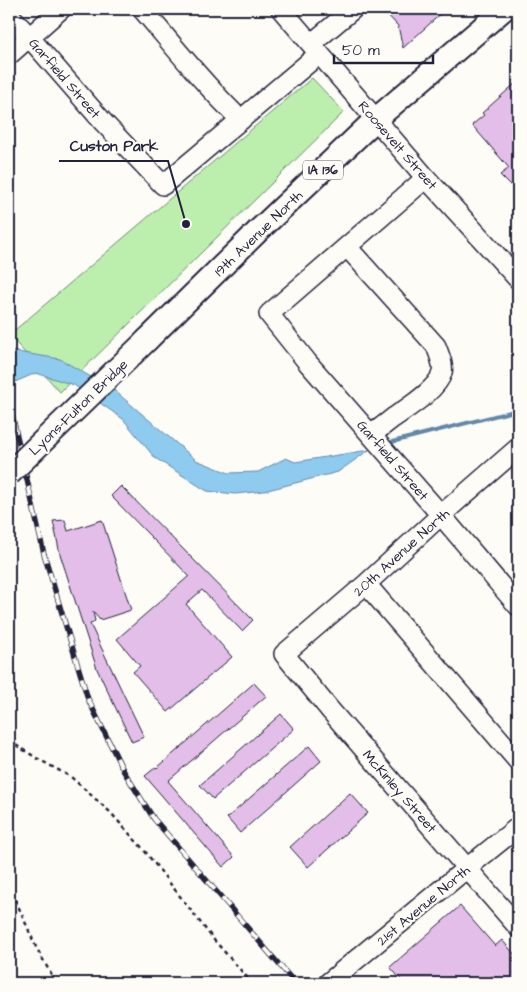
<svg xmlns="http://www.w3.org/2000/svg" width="527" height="992" viewBox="0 0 527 992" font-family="'Architects Daughter',sans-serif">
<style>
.green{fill:#bceeae;stroke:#6f8874}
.water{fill:#8fcbef;stroke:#6387a7}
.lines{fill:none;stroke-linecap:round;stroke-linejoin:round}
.stream{stroke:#6387a7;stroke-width:4}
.building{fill:#e2bee8;stroke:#22223b}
.minor-casing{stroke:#22223b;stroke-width:22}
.major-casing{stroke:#22223b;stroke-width:26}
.path{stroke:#22223b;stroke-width:2.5;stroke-dasharray:4 4;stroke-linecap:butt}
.minor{stroke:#fdfcf7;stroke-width:19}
.major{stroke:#fdfcf7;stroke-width:22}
.rail-casing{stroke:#22223b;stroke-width:5.5}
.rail{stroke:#fdfcf7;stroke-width:4;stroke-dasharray:11;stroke-linecap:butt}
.major-bridge-casing{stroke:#22223b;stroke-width:26;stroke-linecap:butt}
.major-bridge{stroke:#fdfcf7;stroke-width:22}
.labels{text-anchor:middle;stroke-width:4.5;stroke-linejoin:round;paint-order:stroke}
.shield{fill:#fdfcf7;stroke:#646373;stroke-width:1}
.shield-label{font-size:12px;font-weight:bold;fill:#22223b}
.street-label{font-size:14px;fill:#22223b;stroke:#fdfcf7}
.leader{fill:none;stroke:#22223b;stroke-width:2}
.callout-dot{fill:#22223b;stroke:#fdfcf7;stroke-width:2}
.callout-label{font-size:15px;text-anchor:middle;font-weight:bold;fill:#22223b;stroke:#fdfcf7;stroke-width:4.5;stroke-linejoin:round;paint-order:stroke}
</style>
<rect width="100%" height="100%" fill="#fdfcf7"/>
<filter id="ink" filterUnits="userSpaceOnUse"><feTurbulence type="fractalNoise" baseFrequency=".02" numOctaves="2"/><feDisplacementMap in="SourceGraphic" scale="10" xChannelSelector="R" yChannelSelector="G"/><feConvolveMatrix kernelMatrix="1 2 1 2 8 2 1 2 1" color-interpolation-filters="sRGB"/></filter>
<g filter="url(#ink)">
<path class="green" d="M 312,78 L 344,112 L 60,392 L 9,335 Z"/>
<path class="water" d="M 11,351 L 60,359 L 115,391 L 196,460 L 229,473 L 258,472 L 286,458 L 295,462 L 369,450 L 338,472 L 264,491 L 235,494 L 207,491 L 155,458 L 123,419 L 74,385 L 36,373 L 15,382 L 9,381 L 9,352 Z"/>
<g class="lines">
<path class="stream" d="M 392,442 L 518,410"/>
</g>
<path class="building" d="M 382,9 L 446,9 L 403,48 L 398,26 Z
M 518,81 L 518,182 L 512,187 L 500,175 L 509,168 L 472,125 L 484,115 L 482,113 Z
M 121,486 L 253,620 L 242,631 L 202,590 L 186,604 L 232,657 L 168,712 L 133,672 L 140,666 L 117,639 L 189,576 L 111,496 Z
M 65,520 L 68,531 L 102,520 L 131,610 L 100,620 L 93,612 L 95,621 L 90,624 L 144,737 L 132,742 L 97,669 L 60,554 L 53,521 Z
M 254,683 L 266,696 L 168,781 L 234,857 L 223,867 L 145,776 L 156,767 L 157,768 Z
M 281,714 L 294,729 L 213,799 L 200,785 Z
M 309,746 L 321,761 L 240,833 L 227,818 Z
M 350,793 L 368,813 L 308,867 L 290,847 Z
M 460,906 L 495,946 L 502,940 L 516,956 L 512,959 L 518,966 L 518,983 L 498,983 L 492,976 L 484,983 L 404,983 L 390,967 Z"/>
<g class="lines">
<g class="minor-casing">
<path id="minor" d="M 142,9 C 174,46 205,86 241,120
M 281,9 L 426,178 L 518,279
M 9,14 L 104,123 L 163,185 L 319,54
M 311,44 L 353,9
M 9,55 L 61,9
M 426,178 L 269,314 L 308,363 L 441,515 L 518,606
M 347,247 L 436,346 C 439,354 444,365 442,373 C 437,390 407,408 393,418 C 385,424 378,430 371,435
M 518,448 L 441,515 L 366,584 L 284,654 L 330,710 L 518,927
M 366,584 L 518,761
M 328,983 L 467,868 L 518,827"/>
</g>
<g class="major-casing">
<path id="major" d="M 148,339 L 258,231 L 376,119 L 504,9"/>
</g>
<path class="path" d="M 9,741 L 40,760 L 71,777 L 110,812 L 144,850 L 214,940 L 252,983
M 9,885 L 36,947 L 56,983"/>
<use href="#minor" class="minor"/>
<use href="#major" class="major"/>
<g class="rail-casing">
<path id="rail" d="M 9,401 L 44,554 L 88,699 L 123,770 L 154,819 L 295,983"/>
</g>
<use href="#rail" class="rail"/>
<g class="major-bridge-casing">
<path id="major-bridge" d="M 9,474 L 148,339"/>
</g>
<use href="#major-bridge" class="major-bridge"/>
</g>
</g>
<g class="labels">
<rect class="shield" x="303" y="160.5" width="40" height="19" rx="4"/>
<g class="shield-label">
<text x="323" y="174">IA 136</text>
</g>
<g class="street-label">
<text transform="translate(65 78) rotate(49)" y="5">Garfield Street</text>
<text transform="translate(398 145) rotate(49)" y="5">Roosevelt Street</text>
<text transform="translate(258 233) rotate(-44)" y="5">19th Avenue North</text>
<text transform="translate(78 407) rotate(-44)" y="5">Lyons-Fulton Bridge</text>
<text transform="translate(393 460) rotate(49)" y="5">Garfield Street</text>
<text transform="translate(401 552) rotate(-42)" y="5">20th Avenue North</text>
<text transform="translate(400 791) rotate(49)" y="5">McKinley Street</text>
<text transform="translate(423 905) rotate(-40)" y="5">21st Avenue North</text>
</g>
</g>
<path class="leader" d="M186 224L168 161H59"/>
<circle class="callout-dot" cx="186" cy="224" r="5"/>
<g class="callout-label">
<text x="114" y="151">Custon Park</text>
</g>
<rect width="527" height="992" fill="none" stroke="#fdfcf7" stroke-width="30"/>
<rect x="15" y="15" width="497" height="962" fill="none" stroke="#22223b" stroke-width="2" filter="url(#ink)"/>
<path d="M334 55v8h99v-8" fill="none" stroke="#22223b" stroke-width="2.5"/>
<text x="342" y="55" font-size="15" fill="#22223b" stroke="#fdfcf7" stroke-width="4" paint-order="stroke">50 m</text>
</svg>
